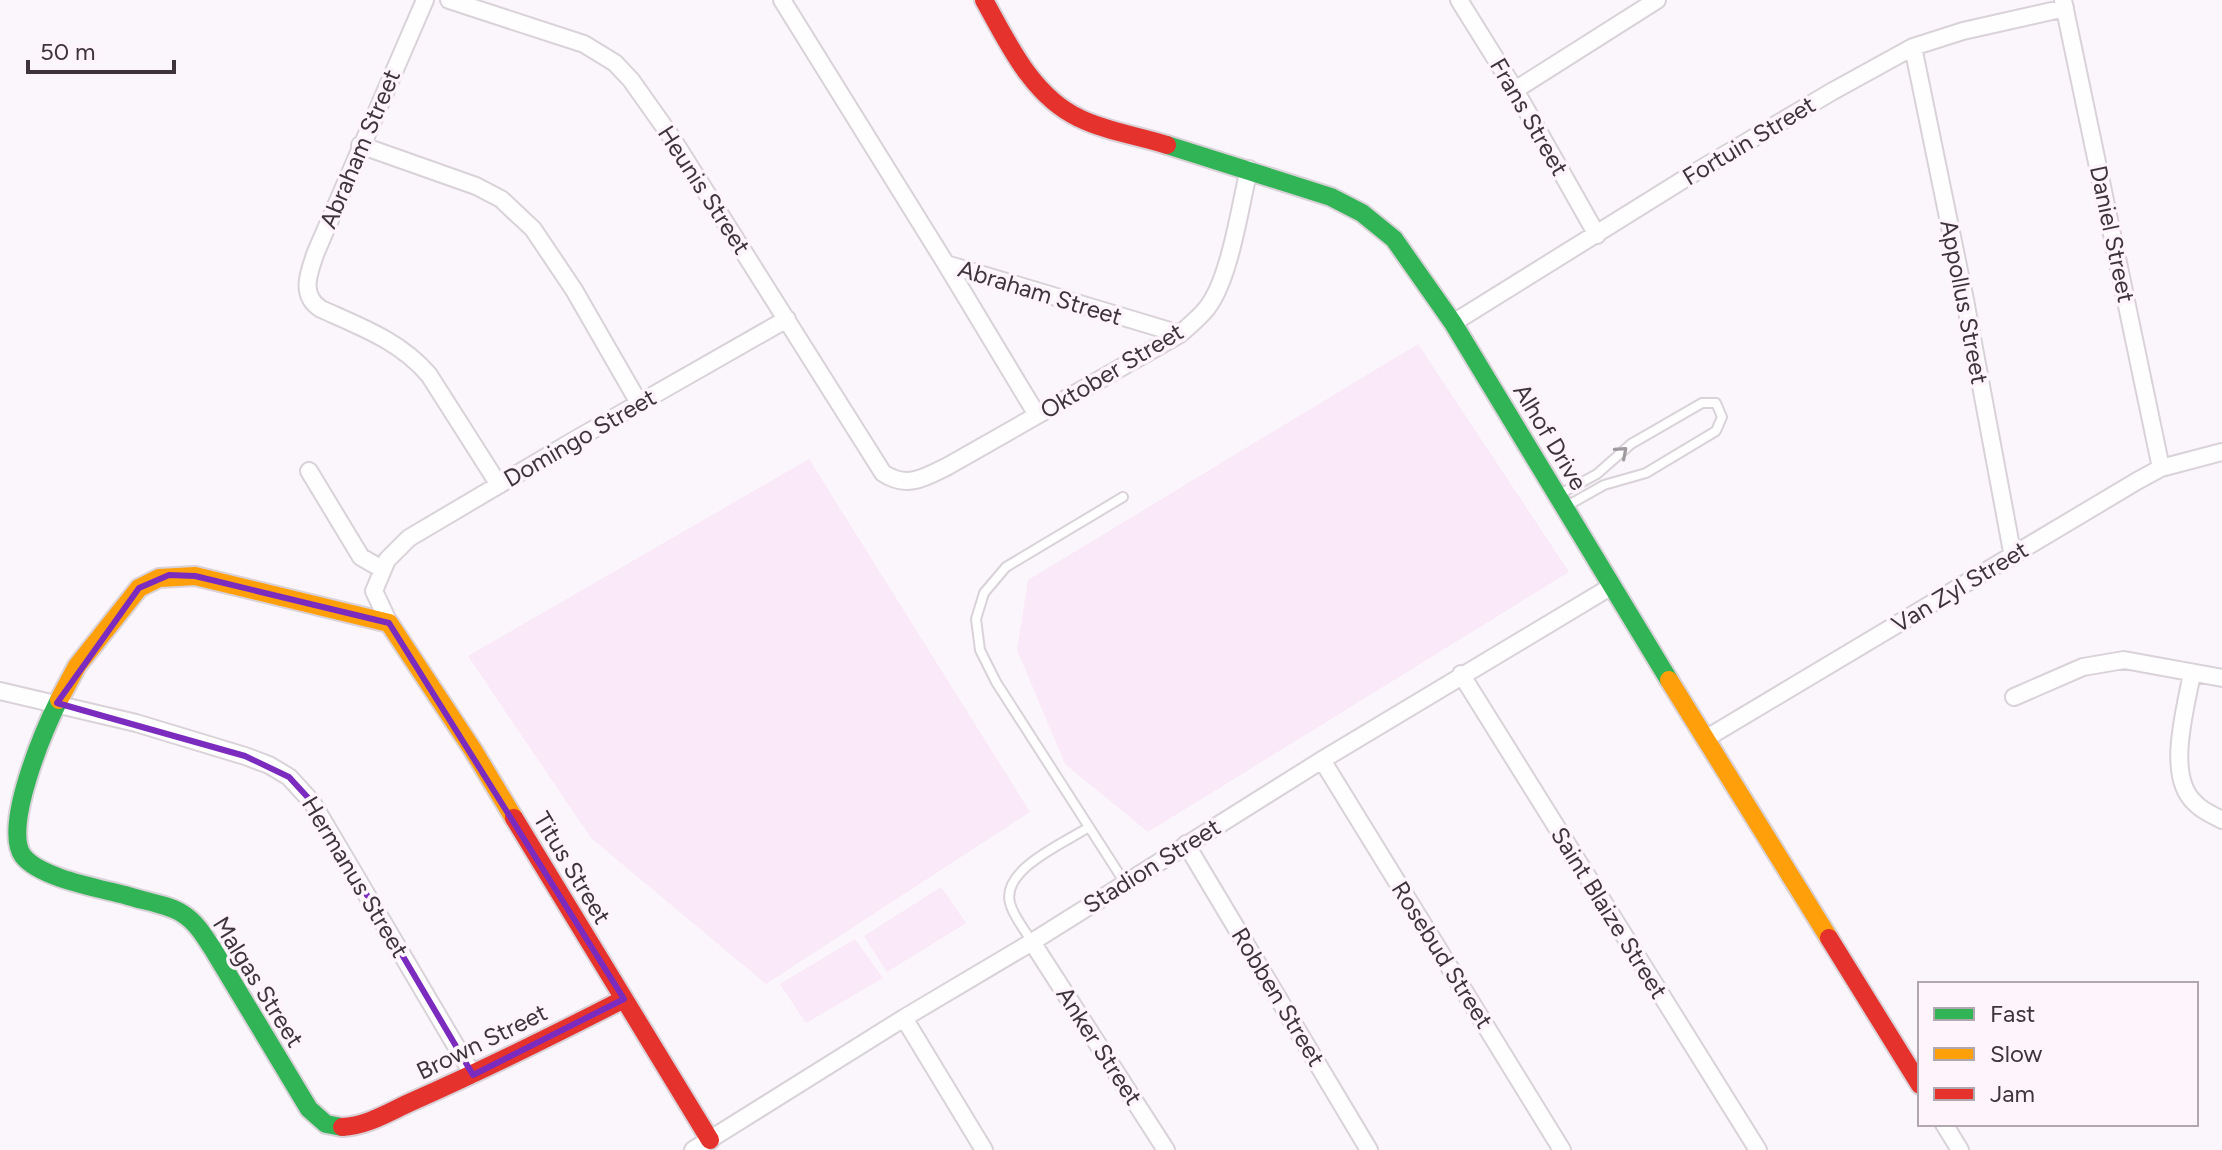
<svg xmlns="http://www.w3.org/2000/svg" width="2222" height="1150" viewBox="0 0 2222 1150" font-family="Figtree,sans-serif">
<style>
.green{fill:#fae9f8}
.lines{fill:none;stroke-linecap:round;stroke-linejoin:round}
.lane-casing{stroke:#d9d2d8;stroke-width:12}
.street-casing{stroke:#d9d2d8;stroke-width:20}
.fast-casing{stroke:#d9d2d8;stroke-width:22}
.slow-casing{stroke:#d9d2d8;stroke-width:22}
.jam-casing{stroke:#d9d2d8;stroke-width:22}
.lane{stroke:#fefefe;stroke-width:8}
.street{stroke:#fefefe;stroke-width:16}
.fast{stroke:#30b455;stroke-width:18}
.slow{stroke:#ff9f0a;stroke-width:18}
.jam{stroke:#e5322d;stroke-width:18}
.oneway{stroke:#9e9a9d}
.marked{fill:none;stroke:#7b2cbf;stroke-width:6;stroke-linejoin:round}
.labels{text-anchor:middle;stroke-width:7;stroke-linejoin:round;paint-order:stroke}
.street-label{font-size:24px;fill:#3e353c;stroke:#fdf4fc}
</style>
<rect width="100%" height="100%" fill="#fbf6fb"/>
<path class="green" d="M 1418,344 L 1569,572 L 1148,832 L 1065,764 L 1017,650 L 1028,580 Z
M 809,459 L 1030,812 L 766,984 L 591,838 L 468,656 Z
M 941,887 L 966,923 L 887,972 L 864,936 Z
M 855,939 L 883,978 L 806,1023 L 780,984 Z"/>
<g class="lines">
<g class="lane-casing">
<path id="lane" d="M 1558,495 L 1597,474 L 1631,444 L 1702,403 L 1716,403 L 1722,417 L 1716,431 L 1646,473 L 1604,485 L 1565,507
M 1123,497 L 1006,567 L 984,593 L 976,619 L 980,650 L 996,682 L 1125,883
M 1032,942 C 1025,930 1013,916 1010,903 C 1001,869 1066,842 1089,827"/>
</g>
<g class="street-casing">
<path id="street" d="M 425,0 L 316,252 C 309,272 299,295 321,309 C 361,327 400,341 429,375 L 499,485
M 449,0 L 584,44 L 615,63 L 631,80 L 670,135 L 883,473 C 907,489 924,478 948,466 L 1180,334 C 1189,326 1200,317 1207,308 C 1230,279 1240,206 1249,169
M 782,0 L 946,264 L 1180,334
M 1459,0 L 1515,90 L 1597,235
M 2063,0 L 2161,468
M 1913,47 L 1965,300 L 2013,557
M 1515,90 L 1657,0
M 360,145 L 476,186 L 501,199 L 533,229 L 574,290 L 639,403
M 946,264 L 1037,415
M 1453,323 L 1694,173 L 1833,91 L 1913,47 L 1963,31 L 2065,8
M 309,471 L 361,557 L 382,569
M 389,623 L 374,591 L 387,560 L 409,538 L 573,441 L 787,319
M 2192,673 C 2186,708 2165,776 2195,803 C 2202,811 2213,815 2222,820
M 1461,674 L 1758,1150
M 0,691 L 136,723 L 245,756 L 269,765 L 289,777 L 312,802 L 473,1075
M 2014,697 L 2083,667 L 2124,660 L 2222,678
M 1705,739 L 2137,481 L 2161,468 L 2222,452
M 1322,760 L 1562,1150
M 1186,844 L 1369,1150
M 1032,942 L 1166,1150
M 904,1018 L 984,1150
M 1944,1124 L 1960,1150
M 693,1150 L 904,1018 L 1032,942 L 1322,760 L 1612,586"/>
</g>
<g class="fast-casing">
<path id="fast" d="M 1167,145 L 1331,197 L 1362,213 L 1394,239 L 1453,323 L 1669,680
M 59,700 C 44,730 2,828 23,856 C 40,878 99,888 125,895 C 142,901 168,904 183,914 C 197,923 205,937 214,951 L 309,1109 L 326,1124 L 342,1127"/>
</g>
<g class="slow-casing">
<path id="slow" d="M 1669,680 L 1829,938
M 59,700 L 77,666 L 139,588 L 159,578 L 195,576 L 389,623 L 473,750 L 514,818"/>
</g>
<g class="jam-casing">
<path id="jam" d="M 984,0 C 1008,43 1032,96 1079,118 C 1105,131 1139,136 1167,145
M 514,818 L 710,1140
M 1829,938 L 1920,1085
M 342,1127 C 367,1126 389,1112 411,1102 C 483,1070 554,1035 624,999"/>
</g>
<use href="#lane" class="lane"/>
<use href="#street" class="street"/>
<use href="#fast" class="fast"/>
<use href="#slow" class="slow"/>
<use href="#jam" class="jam"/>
</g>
<defs><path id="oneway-chevron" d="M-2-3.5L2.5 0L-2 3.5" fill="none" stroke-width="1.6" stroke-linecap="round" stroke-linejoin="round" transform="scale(2)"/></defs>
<use class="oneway" href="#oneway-chevron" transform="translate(1622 452) rotate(-41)"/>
<path class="marked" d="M 169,575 L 195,576 L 389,623 L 624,999 L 473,1075 L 312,802 L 289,777 L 245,756 L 57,703 L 139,588 Z"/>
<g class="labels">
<g class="street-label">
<text transform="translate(1529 117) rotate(60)" y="8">Frans Street</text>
<text transform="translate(1749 141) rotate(-31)" y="8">Fortuin Street</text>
<text transform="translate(360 149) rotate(-67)" y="8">Abraham Street</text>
<text transform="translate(704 190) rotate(57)" y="8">Heunis Street</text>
<text transform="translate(2112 234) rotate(78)" y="8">Daniel Street</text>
<text transform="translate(1040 293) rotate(17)" y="8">Abraham Street</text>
<text transform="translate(1964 302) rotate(79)" y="8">Appollus Street</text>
<text transform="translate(1112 371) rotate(-31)" y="8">Oktober Street</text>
<text transform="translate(1550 437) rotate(59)" y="8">Alhof Drive</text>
<text transform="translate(580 438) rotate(-30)" y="8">Domingo Street</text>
<text transform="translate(1960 587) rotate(-31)" y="8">Van Zyl Street</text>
<text transform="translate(1152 866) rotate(-32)" y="8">Stadion Street</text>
<text transform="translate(572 868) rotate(59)" y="8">Titus Street</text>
<text transform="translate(355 877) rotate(59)" y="8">Hermanus Street</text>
<text transform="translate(1609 913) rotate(58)" y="8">Saint Blaize Street</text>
<text transform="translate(1442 955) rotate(58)" y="8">Rosebud Street</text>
<text transform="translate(258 982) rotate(58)" y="8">Malgas Street</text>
<text transform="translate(1278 997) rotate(59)" y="8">Robben Street</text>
<text transform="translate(482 1042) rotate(-26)" y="8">Brown Street</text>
<text transform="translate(1099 1046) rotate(57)" y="8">Anker Street</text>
</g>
</g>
<rect x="1918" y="982" width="280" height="144" fill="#fdf4fc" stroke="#b1a8af" stroke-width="2"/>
<rect x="1934" y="1008" width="40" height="12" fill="#30b455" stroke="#b1a8af" stroke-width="2"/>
<text x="1990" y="1022" font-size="24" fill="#3e353c">Fast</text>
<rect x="1934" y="1048" width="40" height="12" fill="#ff9f0a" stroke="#b1a8af" stroke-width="2"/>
<text x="1990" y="1062" font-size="24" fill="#3e353c">Slow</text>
<rect x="1934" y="1088" width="40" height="12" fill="#e5322d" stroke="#b1a8af" stroke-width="2"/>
<text x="1990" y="1102" font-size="24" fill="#3e353c">Jam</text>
<path d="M28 60v12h146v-12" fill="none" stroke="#3e353c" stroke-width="4"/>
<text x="40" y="60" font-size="24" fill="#3e353c" stroke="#fdf4fc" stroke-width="6" paint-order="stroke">50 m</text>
</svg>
